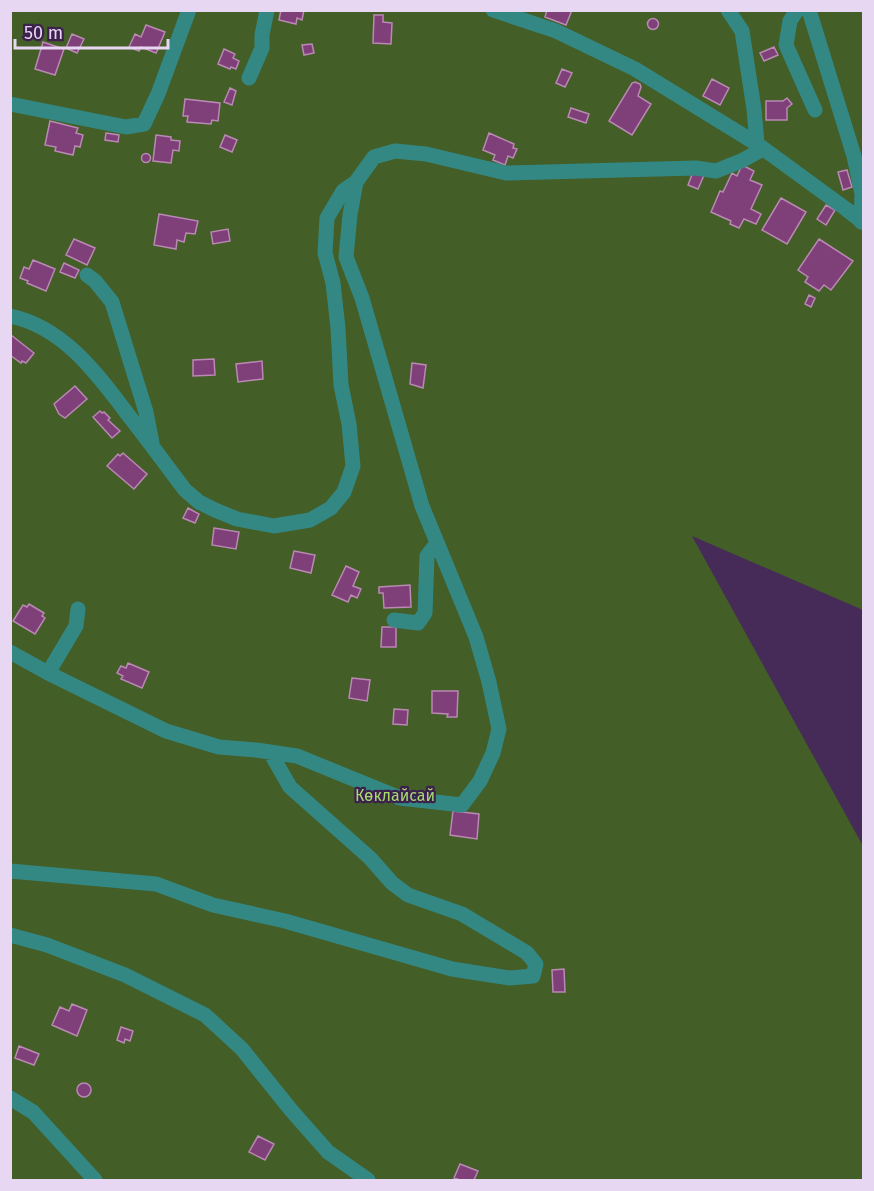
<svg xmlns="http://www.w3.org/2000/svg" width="874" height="1191" viewBox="0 0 874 1191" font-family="'Fira Sans',sans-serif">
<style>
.green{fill:#435e27}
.building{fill:#7f3f79;stroke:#ba89b4;stroke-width:1.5}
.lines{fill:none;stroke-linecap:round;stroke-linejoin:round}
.minor{stroke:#348884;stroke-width:15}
.labels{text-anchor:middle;stroke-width:4.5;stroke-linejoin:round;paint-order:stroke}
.park-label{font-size:16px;fill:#a5da6f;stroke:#3c204d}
</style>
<rect width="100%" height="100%" fill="#462a58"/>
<path class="green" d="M 10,11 L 863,11 L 863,610 L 692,536 L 863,846 L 863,1180 L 11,1180 Z"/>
<path class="building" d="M 281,10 L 304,10 L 302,20 L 297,18 L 296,24 L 279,20 Z
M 547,10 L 572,10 L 566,25 L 545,17 Z
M 374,15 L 383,15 L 383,22 L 392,23 L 391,44 L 373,43 Z
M647.5 24a5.5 5.5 0 1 1 11 0a5.5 5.5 0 1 1-11 0Z
M 146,25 L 165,32 L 156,53 L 141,47 L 139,51 L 129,47 L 135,34 L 141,37 Z
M 72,34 L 84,39 L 77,53 L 66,48 Z
M 43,42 L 64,49 L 55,75 L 35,69 Z
M 312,44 L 314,53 L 304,55 L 302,45 Z
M 774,47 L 778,55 L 764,61 L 760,53 Z
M 224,49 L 235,54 L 233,58 L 239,61 L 236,69 L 231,67 L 230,69 L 218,64 Z
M 562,69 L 572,73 L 565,87 L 556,83 Z
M 712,79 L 729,88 L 720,105 L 703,96 Z
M 635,82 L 640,84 L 641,87 L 638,96 L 651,104 L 632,135 L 609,121 L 632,83 Z
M 230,88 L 236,91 L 232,105 L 224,102 Z
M 787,98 L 792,104 L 787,108 L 787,120 L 766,120 L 766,101 L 783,101 Z
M 185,99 L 220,103 L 218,121 L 212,120 L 211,124 L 187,122 L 188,116 L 183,116 Z
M 571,108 L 589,114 L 586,123 L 568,117 Z
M 50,121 L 78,128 L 76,133 L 83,135 L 80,147 L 75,146 L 73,155 L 55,151 L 56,147 L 45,145 Z
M 106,133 L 119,135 L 118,142 L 105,140 Z
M 489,133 L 514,144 L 513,148 L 517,149 L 513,158 L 508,156 L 505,165 L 493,160 L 495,155 L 483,150 Z
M 156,135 L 171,137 L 171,140 L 180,141 L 179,151 L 173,150 L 171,163 L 153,161 Z
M 225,135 L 237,140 L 232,152 L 220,147 Z
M141.5 158a4.5 4.5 0 1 1 9 0a4.5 4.5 0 1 1-9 0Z
M 742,165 L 754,171 L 750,180 L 762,185 L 751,209 L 761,214 L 756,224 L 744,219 L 739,228 L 730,224 L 731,221 L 711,212 L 720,191 L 723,192 L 732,173 L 737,176 Z
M 847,170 L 852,187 L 843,190 L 838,172 Z
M 693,172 L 705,173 L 698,189 L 688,185 Z
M 781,198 L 806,212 L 787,244 L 762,230 Z
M 826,205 L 835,210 L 826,225 L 817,219 Z
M 159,214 L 198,221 L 195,234 L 186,233 L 184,242 L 177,240 L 176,249 L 154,245 Z
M 228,229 L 230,241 L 213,244 L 211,232 Z
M 74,239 L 95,248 L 87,265 L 66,255 Z
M 819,239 L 853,261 L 831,290 L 824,285 L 819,291 L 805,282 L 808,277 L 798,270 Z
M 33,260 L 55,269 L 46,291 L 27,283 L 28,281 L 20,278 L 24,267 L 29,269 Z
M 64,263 L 79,270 L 75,278 L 60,272 Z
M 809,295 L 815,298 L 811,307 L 805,304 Z
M 11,335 L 34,353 L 26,363 L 22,361 L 21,363 L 10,355 Z
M 214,359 L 215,375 L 193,376 L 193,360 Z
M 262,361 L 263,379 L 238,382 L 236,364 Z
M 412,363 L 426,365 L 423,388 L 410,384 Z
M 75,386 L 87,399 L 65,418 L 59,414 L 54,404 Z
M 100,411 L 102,413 L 104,412 L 110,418 L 108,420 L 120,431 L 112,438 L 93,417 Z
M 123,453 L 147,474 L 134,489 L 107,466 L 118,454 L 120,456 Z
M 188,508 L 199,514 L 195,523 L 183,518 Z
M 214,528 L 239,532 L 236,549 L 212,545 Z
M 294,551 L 315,555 L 311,573 L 290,568 Z
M 346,566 L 359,572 L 353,586 L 361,589 L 357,598 L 351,595 L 348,602 L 332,595 Z
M 410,585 L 411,607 L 384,608 L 383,593 L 379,593 L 379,587 Z
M 29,604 L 44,613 L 42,616 L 45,618 L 35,634 L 13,621 L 23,605 L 27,607 Z
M 382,627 L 396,627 L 396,647 L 381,647 Z
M 128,663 L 149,672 L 142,688 L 121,679 L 123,676 L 117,673 L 121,666 L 126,668 Z
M 352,678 L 370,680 L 367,701 L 349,698 Z
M 432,691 L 458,691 L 457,717 L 447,717 L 448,714 L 432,713 Z
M 394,709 L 408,710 L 407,725 L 393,724 Z
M 453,811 L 479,814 L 477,839 L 450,835 Z
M 564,969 L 565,992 L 553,992 L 552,970 Z
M 72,1004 L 87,1010 L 77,1036 L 52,1025 L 60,1007 L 69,1011 Z
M 121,1027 L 133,1031 L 130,1041 L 125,1039 L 124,1043 L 117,1040 Z
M 19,1046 L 39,1054 L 34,1065 L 15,1058 Z
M77 1090a7 7 0 1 1 14 0a7 7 0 1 1-14 0Z
M 258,1136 L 274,1144 L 265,1160 L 249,1152 Z
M 460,1164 L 478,1171 L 474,1180 L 460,1180 L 454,1178 Z"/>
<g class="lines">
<path class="minor" d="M 493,10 L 556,31 L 635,69 L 757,144 L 846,209 L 864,223
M 728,10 L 742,31 L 754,109 L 757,144
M 797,10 L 790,21 L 786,45 L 815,110
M 809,10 L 854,156 L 862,194 L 861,222
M 249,78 L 262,48 L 262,35 L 267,10
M 10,104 L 126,127 L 144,124 L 158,94 L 189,10
M 87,275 L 95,281 L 112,302 L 146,412 L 152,443
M 10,316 C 64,327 98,375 129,416 C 148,440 166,465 185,490 L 199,502 L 215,510 L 237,519 L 274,526 L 310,520 L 331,508 L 344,492 L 353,466 L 349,424 L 341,385 L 338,328 L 333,283 L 325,253 L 327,218 L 343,191 L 356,182
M 394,620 L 418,623 L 425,613 L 427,556 L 437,543
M 10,652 L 48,673 L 166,731 L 219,747 L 256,750 L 297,756 L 400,798 L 462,805 L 480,781 L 493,753 L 499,729 L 489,682 L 476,637 L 422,506 L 362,298 L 346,257 L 350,215 L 356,182 L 374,157 L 395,151 L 426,154 L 506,173 L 696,168 L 716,171 L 741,161 L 763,149
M 48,673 L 76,626 L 78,609
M 10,871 L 156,884 L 213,905 L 285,921 L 452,969 L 510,978 L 533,976 L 536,964 L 527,953 L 462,914 L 408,895 L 392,883 L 370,858 L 290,787 L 270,752
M 10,935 L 47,945 L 125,975 L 205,1015 L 242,1049 L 291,1110 L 328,1152 L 368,1180
M 10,1098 L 33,1112 L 95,1180"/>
</g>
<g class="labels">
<g class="park-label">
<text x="395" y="801">Көклайсай</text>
</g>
</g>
<rect width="874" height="1191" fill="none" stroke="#e7d7f3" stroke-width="24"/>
<path d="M15 39v9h153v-9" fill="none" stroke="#e7d7f3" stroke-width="3"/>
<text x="24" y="39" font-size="18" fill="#e7d7f3" stroke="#3c204d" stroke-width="4.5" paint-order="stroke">50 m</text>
</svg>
